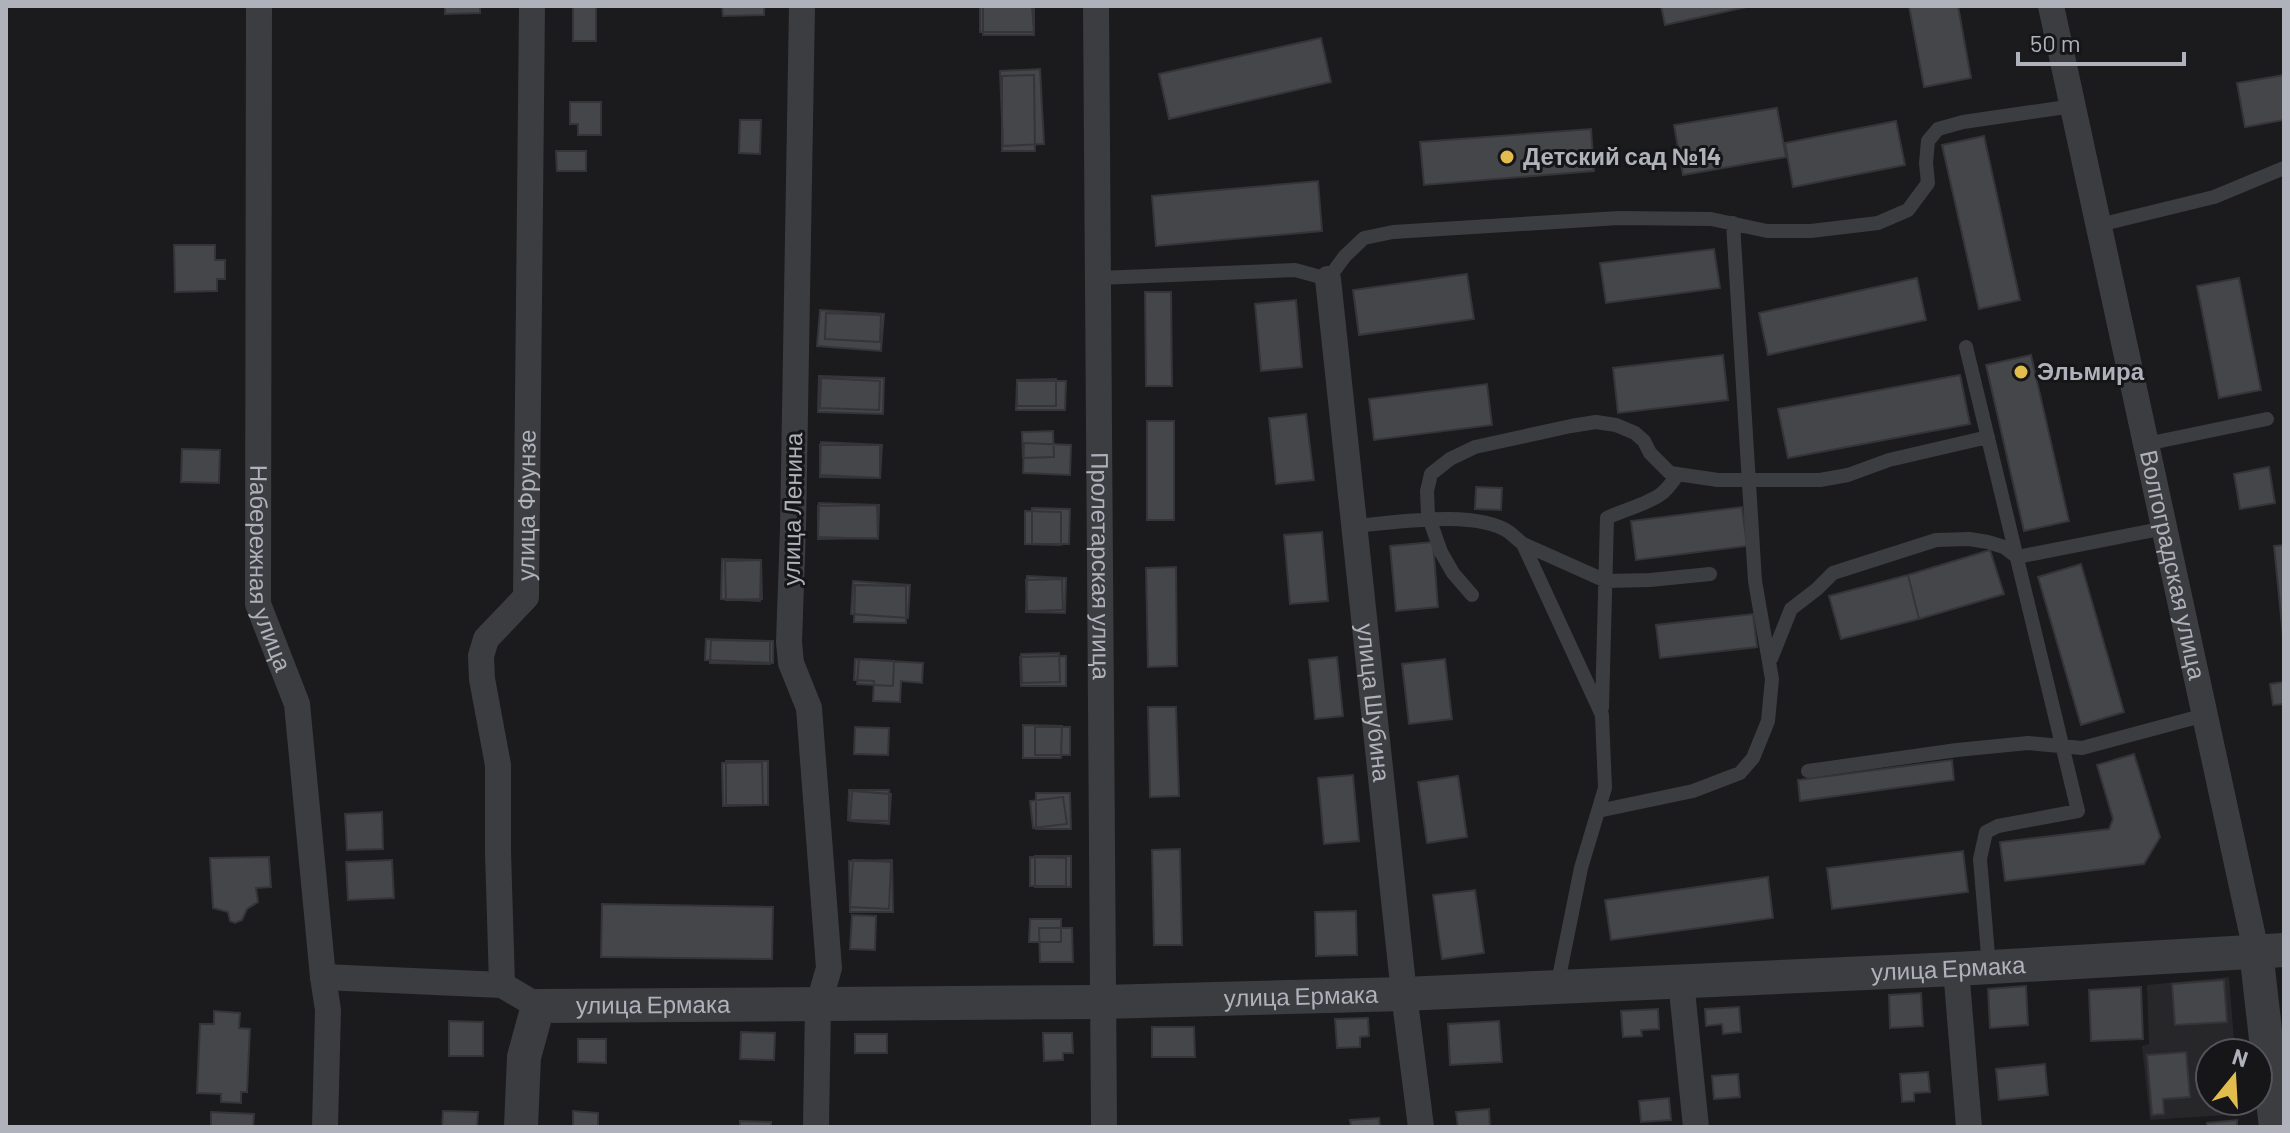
<svg xmlns="http://www.w3.org/2000/svg" width="2290" height="1133" viewBox="0 0 2290 1133" font-family="Barlow,sans-serif">
<style>
.built{fill:#27272a}
.building{fill:#45464a;stroke:#353539;stroke-width:2}
.lines{fill:none;stroke-linecap:round;stroke-linejoin:round}
.service{stroke:#3c3d41;stroke-width:14}
.minor{stroke:#3c3d41;stroke-width:26}
.tertiary{stroke:#3c3d41;stroke-width:34}
.poi-dot{fill:#e2bd4e;stroke:#161618;stroke-width:3}
.labels{text-anchor:middle;stroke-width:6;stroke-linejoin:round;paint-order:stroke}
.poi-label{font-size:24px;font-weight:bold;fill:#afb1bb;stroke:#161618;text-anchor:start}
.street-label{font-size:24px;fill:#afb1bb;stroke:#161618}
</style>
<rect width="100%" height="100%" fill="#1b1b1d"/>
<path class="built" d="M 2229,977 L 2235,1053 L 2210,1053 L 2210,1101 L 2239,1101 L 2240,1114 L 2150,1120 L 2142,1046 L 2149,1044 L 2147,985 Z"/>
<path class="building" d="M 445,6 L 480,6 L 480,13 L 445,14 Z
M 573,6 L 596,6 L 596,41 L 573,41 Z
M 722,6 L 764,6 L 764,15 L 723,16 Z
M 980,6 L 1032,6 L 1034,32 L 980,32 Z
M 983,6 L 1034,6 L 1034,35 L 983,35 Z
M 1661,6 L 1751,6 L 1665,25 Z
M 1909,6 L 1958,6 L 1971,78 L 1924,87 Z
M 1321,38 L 1331,82 L 1169,119 L 1159,74 Z
M 1040,69 L 1044,144 L 1003,146 L 1000,71 Z
M 1034,75 L 1035,151 L 1002,151 L 1002,76 Z
M 2284,75 L 2284,120 L 2245,127 L 2237,83 Z
M 570,102 L 601,102 L 601,135 L 578,135 L 578,124 L 570,124 Z
M 1777,108 L 1786,157 L 1683,175 L 1674,125 Z
M 740,120 L 761,120 L 760,154 L 739,153 Z
M 1896,121 L 1905,165 L 1793,187 L 1785,143 Z
M 1591,129 L 1594,171 L 1424,185 L 1420,142 Z
M 1984,136 L 2020,300 L 1979,309 L 1942,145 Z
M 556,151 L 586,151 L 586,171 L 557,171 Z
M 1318,181 L 1322,231 L 1156,246 L 1152,196 Z
M 174,245 L 215,245 L 215,260 L 225,260 L 225,279 L 217,279 L 217,291 L 175,292 Z
M 1714,249 L 1720,288 L 1606,303 L 1600,263 Z
M 1467,274 L 1474,319 L 1359,335 L 1353,290 Z
M 1917,278 L 1926,320 L 1768,355 L 1759,313 Z
M 2239,278 L 2261,390 L 2219,398 L 2197,286 Z
M 1145,292 L 1171,292 L 1172,386 L 1146,386 Z
M 1296,300 L 1302,367 L 1261,371 L 1255,304 Z
M 820,310 L 884,314 L 881,351 L 817,346 Z
M 826,313 L 881,315 L 880,342 L 825,339 Z
M 1723,355 L 1728,400 L 1618,413 L 1613,368 Z
M 2031,355 L 2069,521 L 2024,531 L 1986,365 Z
M 1960,375 L 1970,424 L 1788,458 L 1778,409 Z
M 819,376 L 884,378 L 883,414 L 818,412 Z
M 821,378 L 880,381 L 879,410 L 820,408 Z
M 1056,379 L 1056,406 L 1017,406 L 1017,380 Z
M 1017,381 L 1066,381 L 1065,410 L 1016,410 Z
M 1487,384 L 1492,425 L 1374,440 L 1369,399 Z
M 1306,414 L 1314,480 L 1276,484 L 1269,418 Z
M 1147,421 L 1174,421 L 1174,520 L 1147,520 Z
M 1053,431 L 1054,457 L 1023,458 L 1022,432 Z
M 821,442 L 882,445 L 880,478 L 820,475 Z
M 1024,443 L 1071,445 L 1070,475 L 1023,473 Z
M 820,445 L 880,445 L 880,478 L 820,477 Z
M 182,449 L 220,450 L 219,483 L 181,482 Z
M 2269,467 L 2275,503 L 2240,509 L 2234,474 Z
M 1476,487 L 1502,488 L 1501,510 L 1475,509 Z
M 819,503 L 879,505 L 878,539 L 818,537 Z
M 877,505 L 878,538 L 818,539 L 818,506 Z
M 1742,507 L 1747,546 L 1636,560 L 1631,521 Z
M 1032,508 L 1070,509 L 1069,544 L 1032,544 Z
M 1025,511 L 1061,512 L 1061,545 L 1025,544 Z
M 1322,532 L 1328,601 L 1290,604 L 1284,535 Z
M 1433,542 L 1438,607 L 1396,611 L 1390,546 Z
M 2284,545 L 2284,646 L 2274,546 Z
M 1990,550 L 2004,594 L 1919,619 L 1908,575 Z
M 722,559 L 761,560 L 760,601 L 721,599 Z
M 761,560 L 762,599 L 726,600 L 725,561 Z
M 2081,564 L 2124,712 L 2081,725 L 2038,577 Z
M 1176,567 L 1177,666 L 1148,667 L 1146,568 Z
M 1908,575 L 1919,619 L 1841,639 L 1829,596 Z
M 1027,576 L 1066,578 L 1065,613 L 1026,612 Z
M 1062,579 L 1063,610 L 1027,611 L 1026,580 Z
M 853,581 L 910,585 L 908,618 L 851,614 Z
M 855,585 L 906,586 L 906,623 L 854,622 Z
M 1753,614 L 1757,647 L 1660,658 L 1656,625 Z
M 706,639 L 773,641 L 773,663 L 705,660 Z
M 711,640 L 770,641 L 770,664 L 710,663 Z
M 1059,653 L 1060,682 L 1022,683 L 1021,654 Z
M 1066,656 L 1066,686 L 1021,686 L 1020,657 Z
M 1337,657 L 1343,716 L 1315,719 L 1309,660 Z
M 855,659 L 923,663 L 922,683 L 901,681 L 900,702 L 873,701 L 874,681 L 854,680 Z
M 859,659 L 894,661 L 893,686 L 857,684 Z
M 1445,659 L 1452,719 L 1409,724 L 1402,664 Z
M 2284,682 L 2284,704 L 2273,705 L 2270,684 Z
M 1148,707 L 1176,707 L 1179,796 L 1150,797 Z
M 1023,725 L 1062,726 L 1061,758 L 1023,758 Z
M 855,727 L 889,728 L 888,755 L 854,754 Z
M 1035,727 L 1070,727 L 1070,755 L 1035,755 Z
M 2134,754 L 2160,837 L 2144,864 L 2005,881 L 2000,842 L 2109,829 L 2113,819 L 2097,765 Z
M 1952,760 L 1954,780 L 1800,801 L 1798,780 Z
M 726,761 L 768,761 L 768,805 L 726,805 Z
M 762,762 L 763,805 L 723,806 L 722,763 Z
M 1353,775 L 1359,841 L 1324,844 L 1318,778 Z
M 1458,776 L 1467,837 L 1427,843 L 1418,782 Z
M 849,790 L 889,790 L 889,821 L 848,820 Z
M 852,791 L 891,794 L 889,824 L 850,821 Z
M 1036,793 L 1070,793 L 1071,829 L 1036,829 Z
M 1063,797 L 1067,824 L 1033,828 L 1030,801 Z
M 382,812 L 383,849 L 347,850 L 345,814 Z
M 1180,849 L 1182,945 L 1154,945 L 1152,850 Z
M 1963,851 L 1968,892 L 1832,909 L 1827,868 Z
M 1035,856 L 1071,856 L 1071,887 L 1035,887 Z
M 269,857 L 271,887 L 256,888 L 258,902 L 247,909 L 242,920 L 235,923 L 230,921 L 228,912 L 213,908 L 210,858 Z
M 1030,857 L 1066,858 L 1066,886 L 1030,886 Z
M 392,860 L 394,898 L 348,900 L 346,862 Z
M 853,860 L 891,862 L 889,909 L 850,907 Z
M 892,860 L 893,912 L 850,912 L 849,861 Z
M 1768,877 L 1773,918 L 1611,940 L 1605,900 Z
M 1475,890 L 1484,953 L 1442,959 L 1433,895 Z
M 602,904 L 773,907 L 772,959 L 601,957 Z
M 1356,911 L 1357,955 L 1316,956 L 1315,912 Z
M 852,915 L 876,916 L 875,950 L 850,949 Z
M 1030,919 L 1061,919 L 1061,942 L 1029,942 Z
M 1039,928 L 1072,928 L 1073,962 L 1040,962 Z
M 2224,980 L 2227,1022 L 2175,1025 L 2172,984 Z
M 2026,986 L 2028,1025 L 1990,1028 L 1988,989 Z
M 2141,987 L 2143,1039 L 2091,1041 L 2089,990 Z
M 1921,993 L 1923,1026 L 1890,1028 L 1889,995 Z
M 1739,1007 L 1741,1032 L 1723,1034 L 1722,1024 L 1706,1026 L 1705,1009 Z
M 1658,1009 L 1659,1029 L 1641,1030 L 1642,1036 L 1623,1037 L 1621,1011 Z
M 214,1011 L 240,1013 L 239,1028 L 250,1029 L 247,1092 L 241,1092 L 241,1103 L 221,1102 L 221,1094 L 197,1093 L 200,1024 L 214,1024 Z
M 1368,1018 L 1369,1036 L 1360,1037 L 1360,1047 L 1337,1048 L 1335,1019 Z
M 449,1021 L 483,1022 L 483,1056 L 449,1056 Z
M 1499,1021 L 1502,1062 L 1450,1065 L 1448,1024 Z
M 1152,1027 L 1194,1027 L 1195,1057 L 1152,1057 Z
M 741,1032 L 775,1033 L 774,1060 L 740,1059 Z
M 1043,1033 L 1072,1033 L 1073,1053 L 1063,1053 L 1063,1060 L 1044,1061 Z
M 855,1034 L 887,1034 L 887,1053 L 855,1053 Z
M 578,1039 L 606,1039 L 606,1063 L 578,1062 Z
M 2231,1048 L 2232,1053 L 2214,1053 L 2214,1050 Z
M 2186,1052 L 2190,1097 L 2163,1099 L 2164,1114 L 2152,1115 L 2147,1055 Z
M 2045,1064 L 2048,1095 L 1999,1100 L 1996,1069 Z
M 1928,1072 L 1930,1092 L 1914,1093 L 1914,1101 L 1902,1102 L 1900,1074 Z
M 1738,1074 L 1740,1097 L 1714,1099 L 1712,1076 Z
M 1669,1098 L 1671,1120 L 1641,1122 L 1639,1101 Z
M 1489,1109 L 1490,1127 L 1458,1127 L 1456,1112 Z
M 443,1111 L 478,1112 L 477,1127 L 442,1127 Z
M 573,1111 L 598,1113 L 598,1127 L 573,1127 Z
M 211,1112 L 254,1114 L 253,1127 L 211,1127 Z
M 1379,1118 L 1380,1127 L 1351,1127 L 1350,1120 Z
M 2237,1120 L 2237,1127 L 2207,1127 L 2207,1123 Z
M 740,1121 L 771,1122 L 771,1127 L 740,1127 Z"/>
<g class="lines">
<path class="service" d="M 2099,225 L 2214,197 L 2284,168
M 1098,278 L 1295,270 L 1328,279 L 1345,256 L 1364,238 L 1393,232 L 1619,218 L 1711,219 L 1767,231 L 1811,231 L 1878,223 L 1908,210 L 1928,183 L 1926,163 L 1928,141 L 1938,129 L 1963,122 L 2073,106
M 1966,347 L 2078,811 L 1998,826 L 1986,832 L 1980,859 L 1989,967
M 2146,444 L 2267,419
M 1355,526 C 1395,523 1474,509 1509,532 C 1514,536 1519,541 1523,544 L 1602,715 L 1605,788 L 1581,868 L 1557,987
M 1523,544 L 1606,581 L 1650,580 L 1710,574
M 1472,595 L 1453,573 L 1441,552 L 1428,515 L 1427,491 L 1431,474 L 1450,459 L 1475,447 L 1571,426 L 1596,422 L 1616,425 L 1635,433 L 1644,441 L 1650,453 L 1670,473 L 1718,480 L 1820,480 L 1848,475 L 1889,460 L 1988,437
M 1771,659 L 1791,609 L 1817,589 L 1833,573 L 1936,540 L 1969,539 L 1988,542 L 2004,547 L 2017,557 L 2165,528
M 1602,708 L 1607,518 C 1623,510 1648,504 1661,494 C 1668,489 1673,481 1678,474
M 1808,771 L 1957,750 L 2028,743 L 2082,748 L 2205,715
M 1598,811 L 1693,791 L 1740,773 L 1753,758 L 1768,721 L 1772,679 L 1755,581 L 1733,223"/>
<g class="minor">
<path id="s1" d="M 259,6 L 258,604 L 297,704 L 323,977 L 328,1010 L 325,1127"/>
<path d="M 802,6 L 793,528 L 789,642 L 791,663 L 809,708 L 829,968 L 818,1006 L 816,1127"/>
<path id="s2" d="M 1096,6 L 1104,1127"/>
<path id="s3" d="M 2051,6 L 2256,951"/>
<path id="s4" d="M 1328,279 L 1404,994 L 1421,1127"/>
<path d="M 1956,969 L 1969,1127"/>
<path d="M 323,977 L 502,985 L 538,1006"/>
<path d="M 1681,981 L 1696,1127"/>
<path id="s5" d="M 502,985 L 498,851 L 498,765 L 482,679 L 481,656 L 486,639 L 526,597 L 532,6"/>
</g>
<g class="tertiary">
<path d="M 2256,951 L 2276,1127"/>
<path id="s6" d="M 521,1127 L 524,1057 L 538,1006 L 1102,1002 L 1404,994 L 1956,969 L 2284,950"/>
</g>
</g>
<g class="poi-dot">
<circle cx="1507" cy="157" r="8"/>
<circle cx="2021" cy="372" r="8"/>
</g>
<g class="labels">
<g class="poi-label">
<text x="1523" y="165">Детский сад №14</text>
<text x="2037" y="380">Эльмира</text>
</g>
<g class="street-label">
<text dy="8" stroke="none"><textPath href="#s5" startOffset="498">улица Фрунзе</textPath></text>
<text transform="translate(793 509) rotate(-89)" y="8">улица Ленина</text>
<text dy="8" stroke="none"><textPath href="#s3" startOffset="572">Волгоградская улица</textPath></text>
<text dy="8" stroke="none"><textPath href="#s2" startOffset="560">Пролетарская улица</textPath></text>
<text dy="8" stroke="none"><textPath href="#s1" startOffset="564">Набережная улица</textPath></text>
<text dy="8" stroke="none"><textPath href="#s4" startOffset="426">улица Шубина</textPath></text>
<text dy="8" stroke="none"><textPath href="#s6" startOffset="1534">улица Ермака</textPath></text>
<text dy="8" stroke="none"><textPath href="#s6" startOffset="886">улица Ермака</textPath></text>
<text dy="8" stroke="none"><textPath href="#s6" startOffset="238">улица Ермака</textPath></text>
</g>
</g>
<rect width="2290" height="1133" fill="none" stroke="#afb1bb" stroke-width="16"/>
<g transform="translate(2234 1077) rotate(18)"><circle r="38" fill="#161618" stroke="#535459" stroke-width="2"/>
<path d="M0-6L14 30L0 20L-14 30Z" fill="#e2bd4e"/>
<text y="-12" font-size="22" font-weight="bold" text-anchor="middle" fill="#afb1bb">N</text>
</g>
<path d="M2018 52v12h166v-12" fill="none" stroke="#afb1bb" stroke-width="4"/>
<text x="2030" y="52" font-size="24" fill="#afb1bb" stroke="#161618" stroke-width="6" paint-order="stroke">50 m</text>
</svg>
